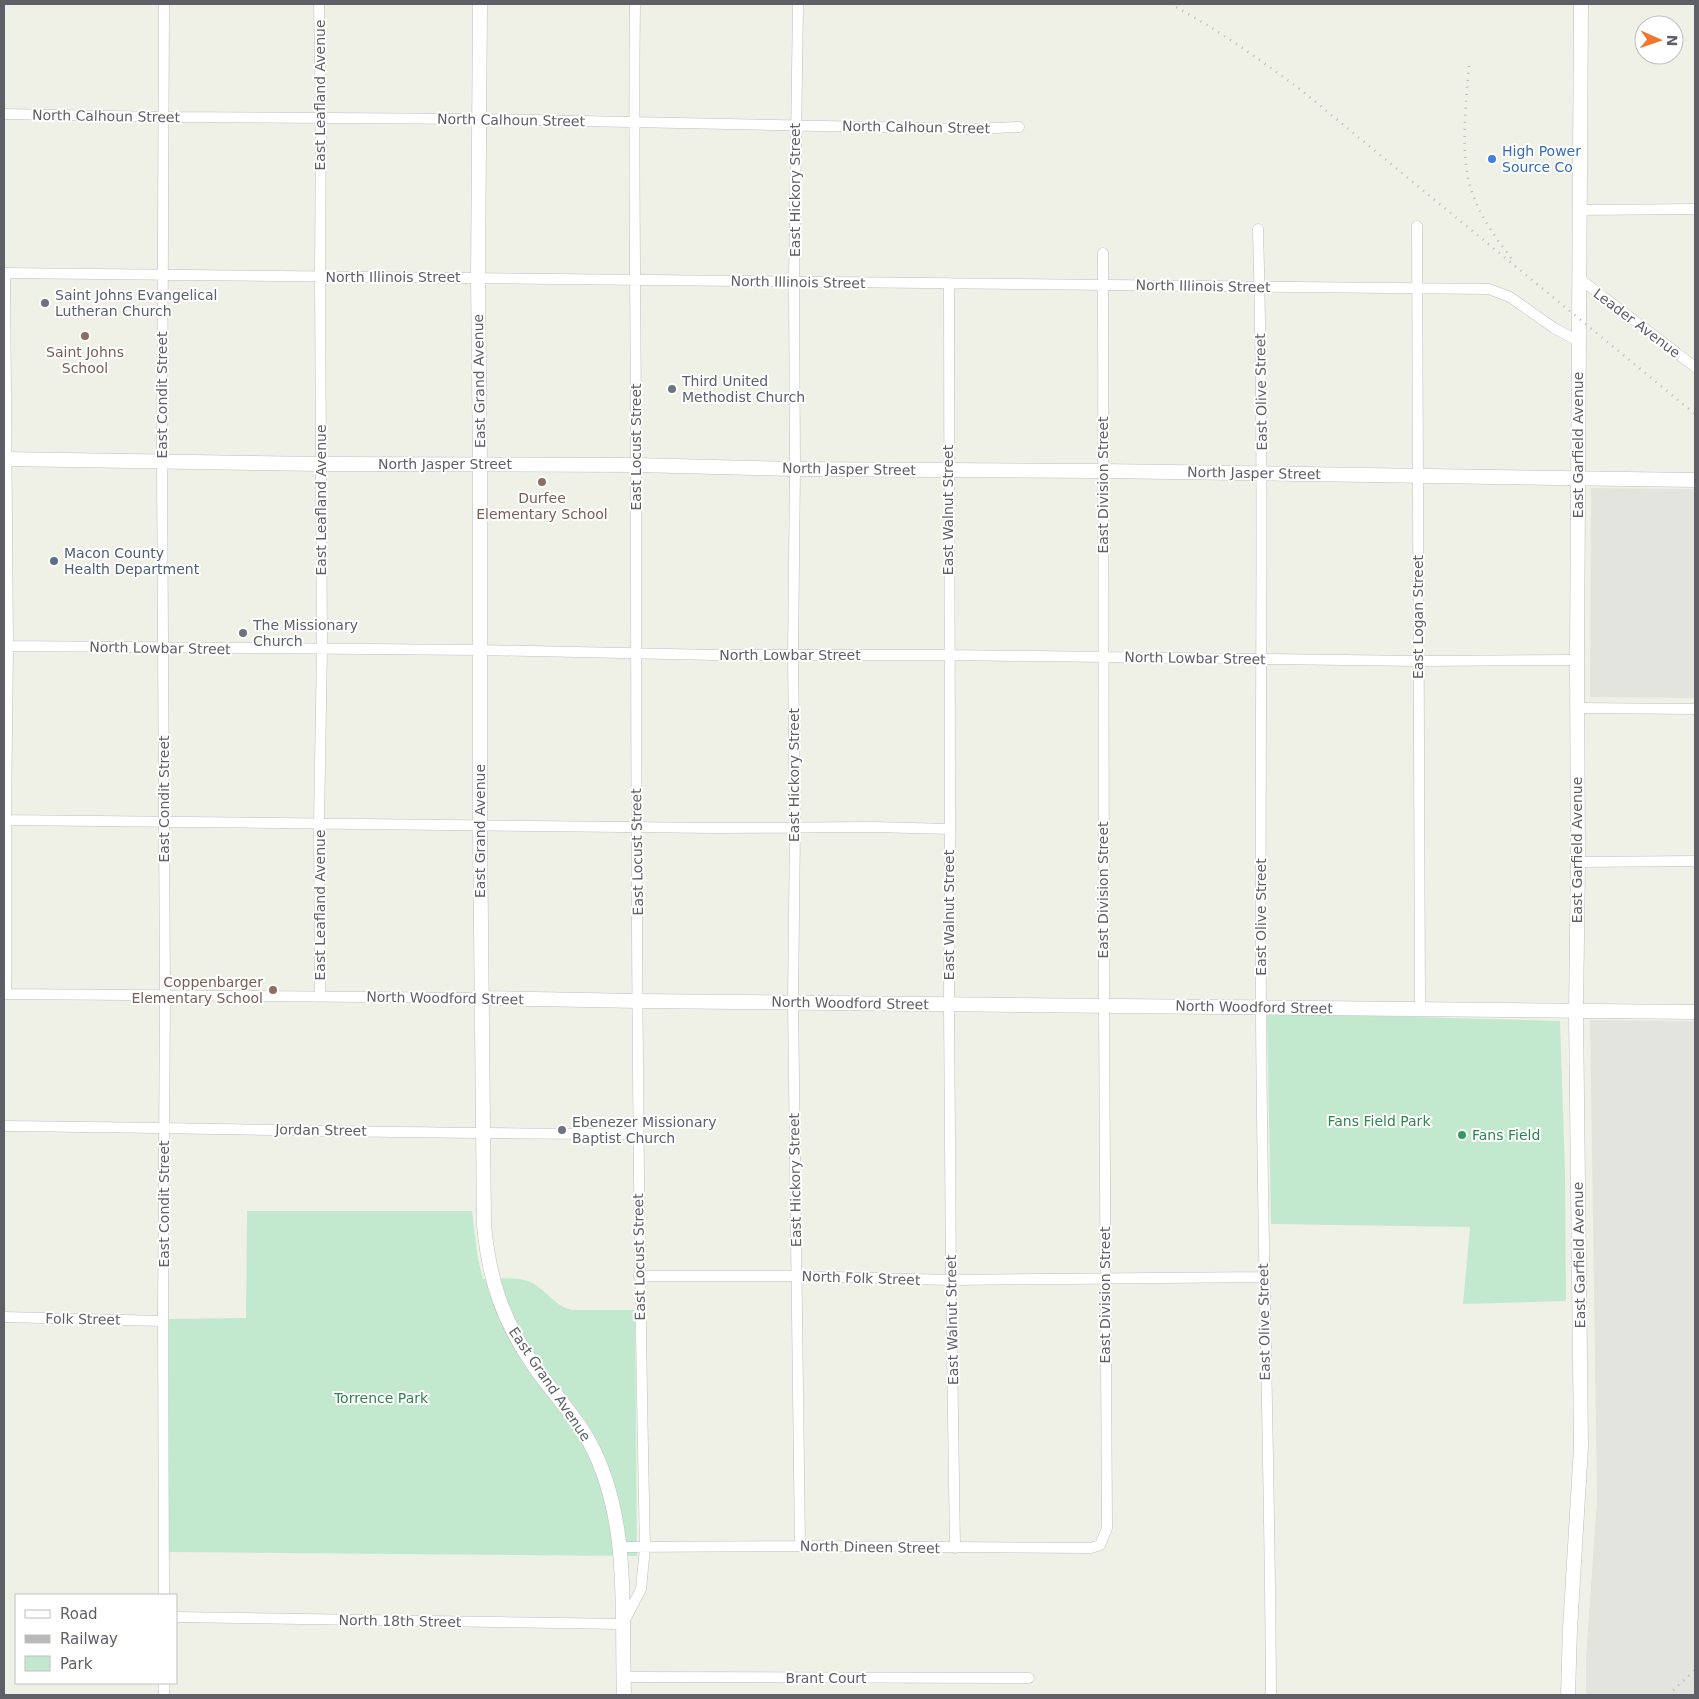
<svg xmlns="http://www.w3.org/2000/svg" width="1699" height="1699" viewBox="0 0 1699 1699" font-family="'DejaVu Sans',sans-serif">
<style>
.industrial{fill:#e4e4de}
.green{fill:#c2e9ce}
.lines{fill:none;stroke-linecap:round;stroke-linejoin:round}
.minor-casing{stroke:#bebec5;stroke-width:11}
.tertiary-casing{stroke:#bebec5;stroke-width:15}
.minor{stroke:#fff;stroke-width:10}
.tertiary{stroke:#fff;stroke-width:14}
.rail{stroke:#b9b9ba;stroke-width:2.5;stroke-dasharray:1 6;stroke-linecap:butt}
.shop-dot{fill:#3f7fe0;stroke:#fff;stroke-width:2}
.worship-dot{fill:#6b7280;stroke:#fff;stroke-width:2}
.education-dot{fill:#8d6e63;stroke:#fff;stroke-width:2}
.service-dot{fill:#5c6f8a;stroke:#fff;stroke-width:2}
.leisure-dot{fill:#2e9e5b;stroke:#fff;stroke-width:2}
.labels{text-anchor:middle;stroke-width:4;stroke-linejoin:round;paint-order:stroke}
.street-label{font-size:14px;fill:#5e5f67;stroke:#fff}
.shop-label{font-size:14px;fill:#366cbe;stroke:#fff;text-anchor:start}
.worship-label{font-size:14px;fill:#5b616d;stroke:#fff;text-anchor:start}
.education-label{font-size:14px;fill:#785e54;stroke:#fff}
.service-label{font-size:14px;fill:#4e5e75;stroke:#fff;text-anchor:start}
.park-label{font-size:14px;fill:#30844d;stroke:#fff}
.leisure-label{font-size:14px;fill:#27864d;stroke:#fff;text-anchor:start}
</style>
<rect width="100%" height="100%" fill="#f0f1e6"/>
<path class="industrial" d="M 1591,488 L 1695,489 L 1695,698 L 1590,697 Z
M 1590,1020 L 1695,1021 L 1695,1695 L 1586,1695 L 1586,1658 L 1597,1499 Z"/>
<path class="green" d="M 1267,1013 L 1560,1021 L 1565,1172 L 1566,1301 L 1463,1304 L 1470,1227 L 1271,1224 Z
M 247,1211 L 472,1211 L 478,1259 L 483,1279 C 498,1279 516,1276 530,1282 C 547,1290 553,1305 572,1310 L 635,1310 L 637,1556 L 168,1552 L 169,1319 L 246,1318 Z"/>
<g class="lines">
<g class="minor-casing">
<path id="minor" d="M 319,4 L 321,118 L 320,277 L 322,649 L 319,824 L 320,997
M 798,4 L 794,282 L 795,469 L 793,655 L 795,829 L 793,1002 L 800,1546
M 4,114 L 163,117 L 479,119 L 970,129 L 1019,127
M 1581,210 L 1695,209
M 1417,226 L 1420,1008
M 1258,229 C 1265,489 1259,750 1261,1010 C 1262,1238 1270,1467 1271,1695
M 4,273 L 1489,289 L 1510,297 L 1554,328 L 1578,341
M 5,273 L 8,646 L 6,820 L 6,994
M 1580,279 L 1695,367
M 949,283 L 950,829 L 949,1004 L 951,1280 L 955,1548
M 4,646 L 479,650 L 715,655 L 948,655 L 1418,661 L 1577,660
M 1577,708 L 1695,709
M 4,820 L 715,828 L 873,827 L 950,829
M 1578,862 L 1695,861
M 4,994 L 480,998
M 4,1126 C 215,1128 427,1134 638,1134
M 639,1276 L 796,1276 L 951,1280 L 1263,1277
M 4,1317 L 163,1321
M 620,1547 L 800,1546 L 1091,1548 L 1100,1545 L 1107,1528 L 1104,1005 L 1103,253
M 164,1595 L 163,1315 L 165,996 L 162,461 L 164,4
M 176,1617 L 623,1624 L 641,1589 L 645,1548 C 637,1186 636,824 636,462 C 636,309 633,156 635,4
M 623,1677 L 1029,1678
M 164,1683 L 164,1695"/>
</g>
<g class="tertiary-casing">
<path id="tertiary" d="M 480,4 L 478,278 L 480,464 L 480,826 L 484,1225 C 489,1280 503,1321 534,1366 C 552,1392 575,1415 590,1443 C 631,1520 621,1611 624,1695
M 4,459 L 321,464 L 636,465 L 795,469 L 1103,471 L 1695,480
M 480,998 L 638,1001 L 1695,1012
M 1568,1695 L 1570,1629 L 1581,1447 L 1576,1011 L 1578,862 L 1577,660 L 1581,4"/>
</g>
<use href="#minor" class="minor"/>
<use href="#tertiary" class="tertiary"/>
<path class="rail" d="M 1170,4 C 1216,28 1259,59 1301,90 L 1695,414
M 1469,66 C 1466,100 1460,157 1471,189 C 1479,215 1495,237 1512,259
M 1668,1695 L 1695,1670"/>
</g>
<circle class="shop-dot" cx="1492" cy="159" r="5"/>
<g class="worship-dot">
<circle cx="45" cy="303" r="5"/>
<circle cx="672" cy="389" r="5"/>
<circle cx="243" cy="633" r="5"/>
<circle cx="562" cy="1130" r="5"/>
</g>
<g class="education-dot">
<circle cx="85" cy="336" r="5"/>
<circle cx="542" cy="482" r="5"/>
<circle cx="273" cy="990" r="5"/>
</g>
<circle class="service-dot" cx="54" cy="561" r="5"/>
<circle class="leisure-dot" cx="1462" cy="1135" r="5"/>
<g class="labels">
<g class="street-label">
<text transform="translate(320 95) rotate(-90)" y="5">East Leafland Avenue</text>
<text transform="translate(106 116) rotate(1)" y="5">North Calhoun Street</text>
<text transform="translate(511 120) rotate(1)" y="5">North Calhoun Street</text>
<text transform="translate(916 127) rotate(1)" y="5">North Calhoun Street</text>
<text transform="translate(795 190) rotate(-90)" y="5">East Hickory Street</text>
<text x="393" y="282">North Illinois Street</text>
<text transform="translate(798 282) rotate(1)" y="5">North Illinois Street</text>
<text transform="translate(1203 286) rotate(1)" y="5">North Illinois Street</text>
<text transform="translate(1637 323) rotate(37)" y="5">Leader Avenue</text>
<text transform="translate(479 381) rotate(-91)" y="5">East Grand Avenue</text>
<text transform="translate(1261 392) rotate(-91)" y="5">East Olive Street</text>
<text transform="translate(162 395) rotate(-90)" y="5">East Condit Street</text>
<text transform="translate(1578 445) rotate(-90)" y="5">East Garfield Avenue</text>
<text transform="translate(636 447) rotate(-90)" y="5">East Locust Street</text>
<text x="445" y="469">North Jasper Street</text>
<text transform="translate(849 469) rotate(1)" y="5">North Jasper Street</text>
<text transform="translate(1254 473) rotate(1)" y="5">North Jasper Street</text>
<text transform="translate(1103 485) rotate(-90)" y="5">East Division Street</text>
<text transform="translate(321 500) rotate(-90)" y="5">East Leafland Avenue</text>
<text transform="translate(948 510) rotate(-90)" y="5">East Walnut Street</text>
<text transform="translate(1418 617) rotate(-90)" y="5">East Logan Street</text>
<text transform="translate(160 648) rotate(1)" y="5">North Lowbar Street</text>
<text x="790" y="660">North Lowbar Street</text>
<text transform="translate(1195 658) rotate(1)" y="5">North Lowbar Street</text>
<text transform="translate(794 775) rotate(-90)" y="5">East Hickory Street</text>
<text transform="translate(164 799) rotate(-90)" y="5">East Condit Street</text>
<text transform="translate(480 831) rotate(-90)" y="5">East Grand Avenue</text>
<text transform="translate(1577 850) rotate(-90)" y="5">East Garfield Avenue</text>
<text transform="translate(637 852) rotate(-91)" y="5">East Locust Street</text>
<text transform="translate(1103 890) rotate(-90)" y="5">East Division Street</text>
<text transform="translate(320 905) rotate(-90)" y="5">East Leafland Avenue</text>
<text transform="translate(949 915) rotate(-90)" y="5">East Walnut Street</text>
<text transform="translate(1261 917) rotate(-90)" y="5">East Olive Street</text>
<text transform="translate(445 998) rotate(1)" y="5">North Woodford Street</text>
<text transform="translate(850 1003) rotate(1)" y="5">North Woodford Street</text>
<text transform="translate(1254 1007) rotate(1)" y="5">North Woodford Street</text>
<text transform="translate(321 1130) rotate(1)" y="5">Jordan Street</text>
<text transform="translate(795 1180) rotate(-91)" y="5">East Hickory Street</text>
<text transform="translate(164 1204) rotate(-90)" y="5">East Condit Street</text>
<text transform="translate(1579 1255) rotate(-91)" y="5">East Garfield Avenue</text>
<text transform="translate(639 1257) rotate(-91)" y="5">East Locust Street</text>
<text transform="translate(861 1278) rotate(2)" y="5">North Folk Street</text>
<text transform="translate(1105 1295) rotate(-90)" y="5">East Division Street</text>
<text transform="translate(83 1319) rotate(1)" y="5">Folk Street</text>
<text transform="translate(952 1320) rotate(-91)" y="5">East Walnut Street</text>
<text transform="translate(1264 1322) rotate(-91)" y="5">East Olive Street</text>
<text transform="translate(550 1384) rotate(56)" y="5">East Grand Avenue</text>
<text transform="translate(870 1547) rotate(1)" y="5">North Dineen Street</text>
<text transform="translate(400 1621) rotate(1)" y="5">North 18th Street</text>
<text x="826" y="1683">Brant Court</text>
</g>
<g class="shop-label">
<text x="1502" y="156">High Power<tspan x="1502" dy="16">Source Co</tspan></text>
</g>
<g class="worship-label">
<text x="55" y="300">Saint Johns Evangelical<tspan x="55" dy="16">Lutheran Church</tspan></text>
<text x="682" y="386">Third United<tspan x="682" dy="16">Methodist Church</tspan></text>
<text x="253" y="630">The Missionary<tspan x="253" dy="16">Church</tspan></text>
<text x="572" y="1127">Ebenezer Missionary<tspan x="572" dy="16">Baptist Church</tspan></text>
</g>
<g class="education-label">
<text x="85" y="357">Saint Johns<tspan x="85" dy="16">School</tspan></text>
<text x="542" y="503">Durfee<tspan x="542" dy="16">Elementary School</tspan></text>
<text x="263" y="987" text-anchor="end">Coppenbarger<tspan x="263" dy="16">Elementary School</tspan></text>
</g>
<g class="service-label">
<text x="64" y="558">Macon County<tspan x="64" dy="16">Health Department</tspan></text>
</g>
<g class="park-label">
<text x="1379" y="1126">Fans Field Park</text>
<text x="381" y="1403">Torrence Park</text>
</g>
<g class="leisure-label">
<text x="1472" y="1140">Fans Field</text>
</g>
</g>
<rect width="1699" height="1699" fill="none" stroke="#5e5f67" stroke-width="10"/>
<rect x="15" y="1594" width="162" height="90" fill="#ffffff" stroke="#bfbfc2"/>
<rect x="25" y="1610" width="25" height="8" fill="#ffffff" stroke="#bfbfc2"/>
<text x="60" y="1619" font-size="15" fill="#5e5f67">Road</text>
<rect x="25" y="1635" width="25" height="8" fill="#b9b9ba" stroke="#bfbfc2"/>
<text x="60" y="1644" font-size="15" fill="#5e5f67">Railway</text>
<rect x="25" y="1656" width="25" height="15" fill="#c2e9ce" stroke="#bfbfc2"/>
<text x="60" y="1669" font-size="15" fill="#5e5f67">Park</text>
<g transform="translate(1659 40) rotate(92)"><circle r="24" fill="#ffffff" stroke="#bfbfc2"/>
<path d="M0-4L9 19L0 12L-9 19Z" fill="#f2762b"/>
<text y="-8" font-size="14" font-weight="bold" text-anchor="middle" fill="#5e5f67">N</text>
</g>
</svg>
